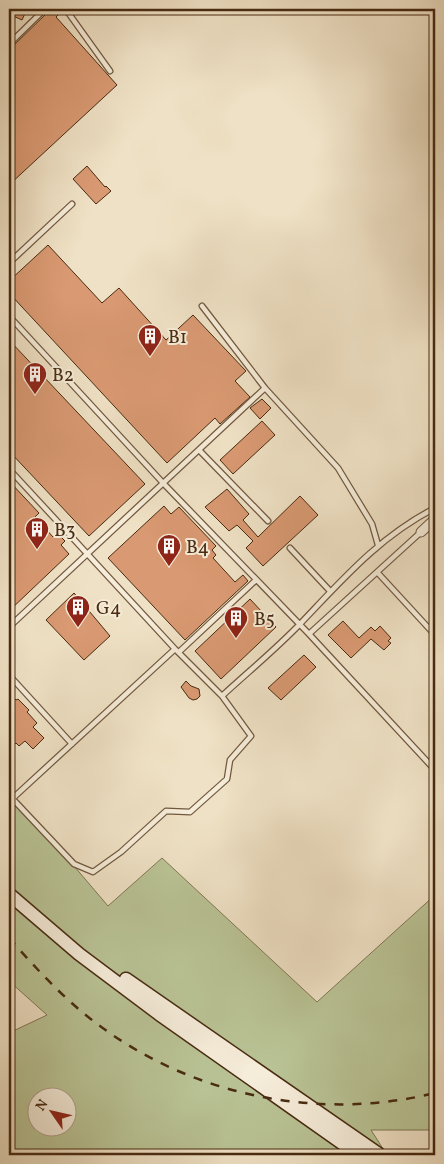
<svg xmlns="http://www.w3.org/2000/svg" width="444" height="1164" viewBox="0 0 444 1164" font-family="Vollkorn,serif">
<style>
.green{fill:#b9c395;stroke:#807753;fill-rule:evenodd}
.building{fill:#d99972;stroke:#482b11}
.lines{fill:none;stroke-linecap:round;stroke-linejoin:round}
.lane-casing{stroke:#72583e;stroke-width:7}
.street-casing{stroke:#72583e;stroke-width:11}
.secondary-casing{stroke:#482b11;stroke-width:15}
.lane{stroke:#f5ecd9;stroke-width:4.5}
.street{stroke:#f5ecd9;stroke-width:9}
.secondary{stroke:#f5ecd9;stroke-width:12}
.rail{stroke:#482b11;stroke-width:2.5;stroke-dasharray:9 9;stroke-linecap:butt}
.labels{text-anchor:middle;stroke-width:4;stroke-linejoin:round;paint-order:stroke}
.poi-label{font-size:19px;fill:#482b11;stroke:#f5ecd9;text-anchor:start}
</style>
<rect width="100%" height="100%" fill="#efe1c5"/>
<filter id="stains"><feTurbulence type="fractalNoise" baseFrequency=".004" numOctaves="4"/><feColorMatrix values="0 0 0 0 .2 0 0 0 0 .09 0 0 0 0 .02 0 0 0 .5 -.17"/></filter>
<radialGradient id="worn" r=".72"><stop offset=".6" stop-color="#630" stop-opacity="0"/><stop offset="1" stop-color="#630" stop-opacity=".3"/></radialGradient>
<path class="green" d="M 9,800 L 40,826 L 108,906 L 162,858 L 317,1002 L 435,895 L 435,1130 L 371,1130 L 387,1155 L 9,1155 L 9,1033 L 47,1015 L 9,981 ZM 38,1096 L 68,1096 L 68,1126 L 38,1126 Z"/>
<path class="building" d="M 11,9 L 27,9 L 22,20 L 9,14 Z
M 49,9 L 52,9 L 58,15 L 56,17 L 117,85 L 9,185 L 9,48 L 12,47 L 48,12 Z
M 87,166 L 105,187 L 106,186 L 111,191 L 96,204 L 73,179 Z
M 48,245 L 102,303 L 119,288 L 166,340 L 193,315 L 246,371 L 235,381 L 250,397 L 220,424 L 215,418 L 167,463 L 9,293 L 9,281 Z
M 9,340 L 145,484 L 89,536 L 9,451 Z
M 262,399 L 271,408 L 260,419 L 250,408 Z
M 262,421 L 275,435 L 233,474 L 220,460 Z
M 9,481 L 39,513 L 35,517 L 53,537 L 57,533 L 65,541 L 61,545 L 69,554 L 9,611 Z
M 227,489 L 249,514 L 243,520 L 258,537 L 300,496 L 318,515 L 263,566 L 246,548 L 253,541 L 237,525 L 229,531 L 205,507 Z
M 164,506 L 171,514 L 179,507 L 216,546 L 212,550 L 216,555 L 213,558 L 235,582 L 243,575 L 248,581 L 185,640 L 108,558 Z
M 74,593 L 110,636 L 84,660 L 46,620 Z
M 250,599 L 276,627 L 221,679 L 195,651 Z
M 343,621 L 359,638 L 371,627 L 375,631 L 380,626 L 391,638 L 388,641 L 391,643 L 384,650 L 371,639 L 351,658 L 328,635 Z
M 304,655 L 316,667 L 281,700 L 268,688 Z
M 186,681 L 191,686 L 199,689 L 200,696 L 197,699 L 193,700 L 189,698 L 181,687 Z
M 9,693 L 16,700 L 18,699 L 29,710 L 27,712 L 37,723 L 33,727 L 44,738 L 33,749 L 25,741 L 19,746 L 16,743 L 9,749 Z"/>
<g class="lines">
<g class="lane-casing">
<path id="lane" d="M 62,9 L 67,11 L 110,71
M 9,44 L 45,9
M 9,263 L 72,204
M 202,306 L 265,388 L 338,468 L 372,524 L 378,545
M 9,316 L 164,484 L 309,634 L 421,532
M 199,450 L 268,521
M 9,469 L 175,649 L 222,696 L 251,736 L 230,760 L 227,779 L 190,812 L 166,811 L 121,852 L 93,872 L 74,864 L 9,795
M 290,548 L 330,591
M 377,572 L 435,635
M 9,627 L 265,388
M 309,634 L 435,770
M 179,652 L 256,580
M 9,675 L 72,744
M 222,696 C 248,672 276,649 300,624 C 343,579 379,537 435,508
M 13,798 L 175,649"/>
</g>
<g class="street-casing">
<path id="street" d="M 421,532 L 435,519"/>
</g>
<g class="secondary-casing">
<path id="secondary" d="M 9,894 L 79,954 L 159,1014 L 359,1155
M 126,979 L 380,1155"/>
</g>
<use href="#lane" class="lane"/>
<use href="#street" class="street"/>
<use href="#secondary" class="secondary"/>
<path class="rail" d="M 9,938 C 35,967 61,996 92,1020 C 188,1095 317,1122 435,1093"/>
</g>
<defs>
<g id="building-pin" transform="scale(1.25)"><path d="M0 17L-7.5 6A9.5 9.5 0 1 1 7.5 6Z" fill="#8f2418" stroke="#f5ecd9"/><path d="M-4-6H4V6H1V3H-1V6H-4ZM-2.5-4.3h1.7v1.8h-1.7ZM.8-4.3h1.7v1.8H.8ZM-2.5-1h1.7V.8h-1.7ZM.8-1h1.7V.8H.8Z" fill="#fff"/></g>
</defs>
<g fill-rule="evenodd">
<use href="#building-pin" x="150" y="336"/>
<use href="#building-pin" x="35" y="374"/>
<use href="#building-pin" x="37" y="529"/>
<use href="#building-pin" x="169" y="546"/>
<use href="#building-pin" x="78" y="607"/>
<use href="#building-pin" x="236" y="618"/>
</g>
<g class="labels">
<g class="poi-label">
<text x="168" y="343">B1</text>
<text x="52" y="381">B2</text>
<text x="54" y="536">B3</text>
<text x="186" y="553">B4</text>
<text x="96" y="614">G4</text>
<text x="254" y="625">B5</text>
</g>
</g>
<rect width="444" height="1164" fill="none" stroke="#efe1c5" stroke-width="30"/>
<rect x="10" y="10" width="424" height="1144" fill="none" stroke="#482b11" stroke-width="2.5"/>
<rect x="15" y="15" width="414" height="1134" fill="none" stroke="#482b11"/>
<g transform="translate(52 1112) rotate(304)"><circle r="24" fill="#f5ecd9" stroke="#b09f89"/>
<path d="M0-4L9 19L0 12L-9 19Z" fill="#8f2418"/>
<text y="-8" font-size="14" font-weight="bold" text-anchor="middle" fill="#482b11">N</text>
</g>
<rect width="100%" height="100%" filter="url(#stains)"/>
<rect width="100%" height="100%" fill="url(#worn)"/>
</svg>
